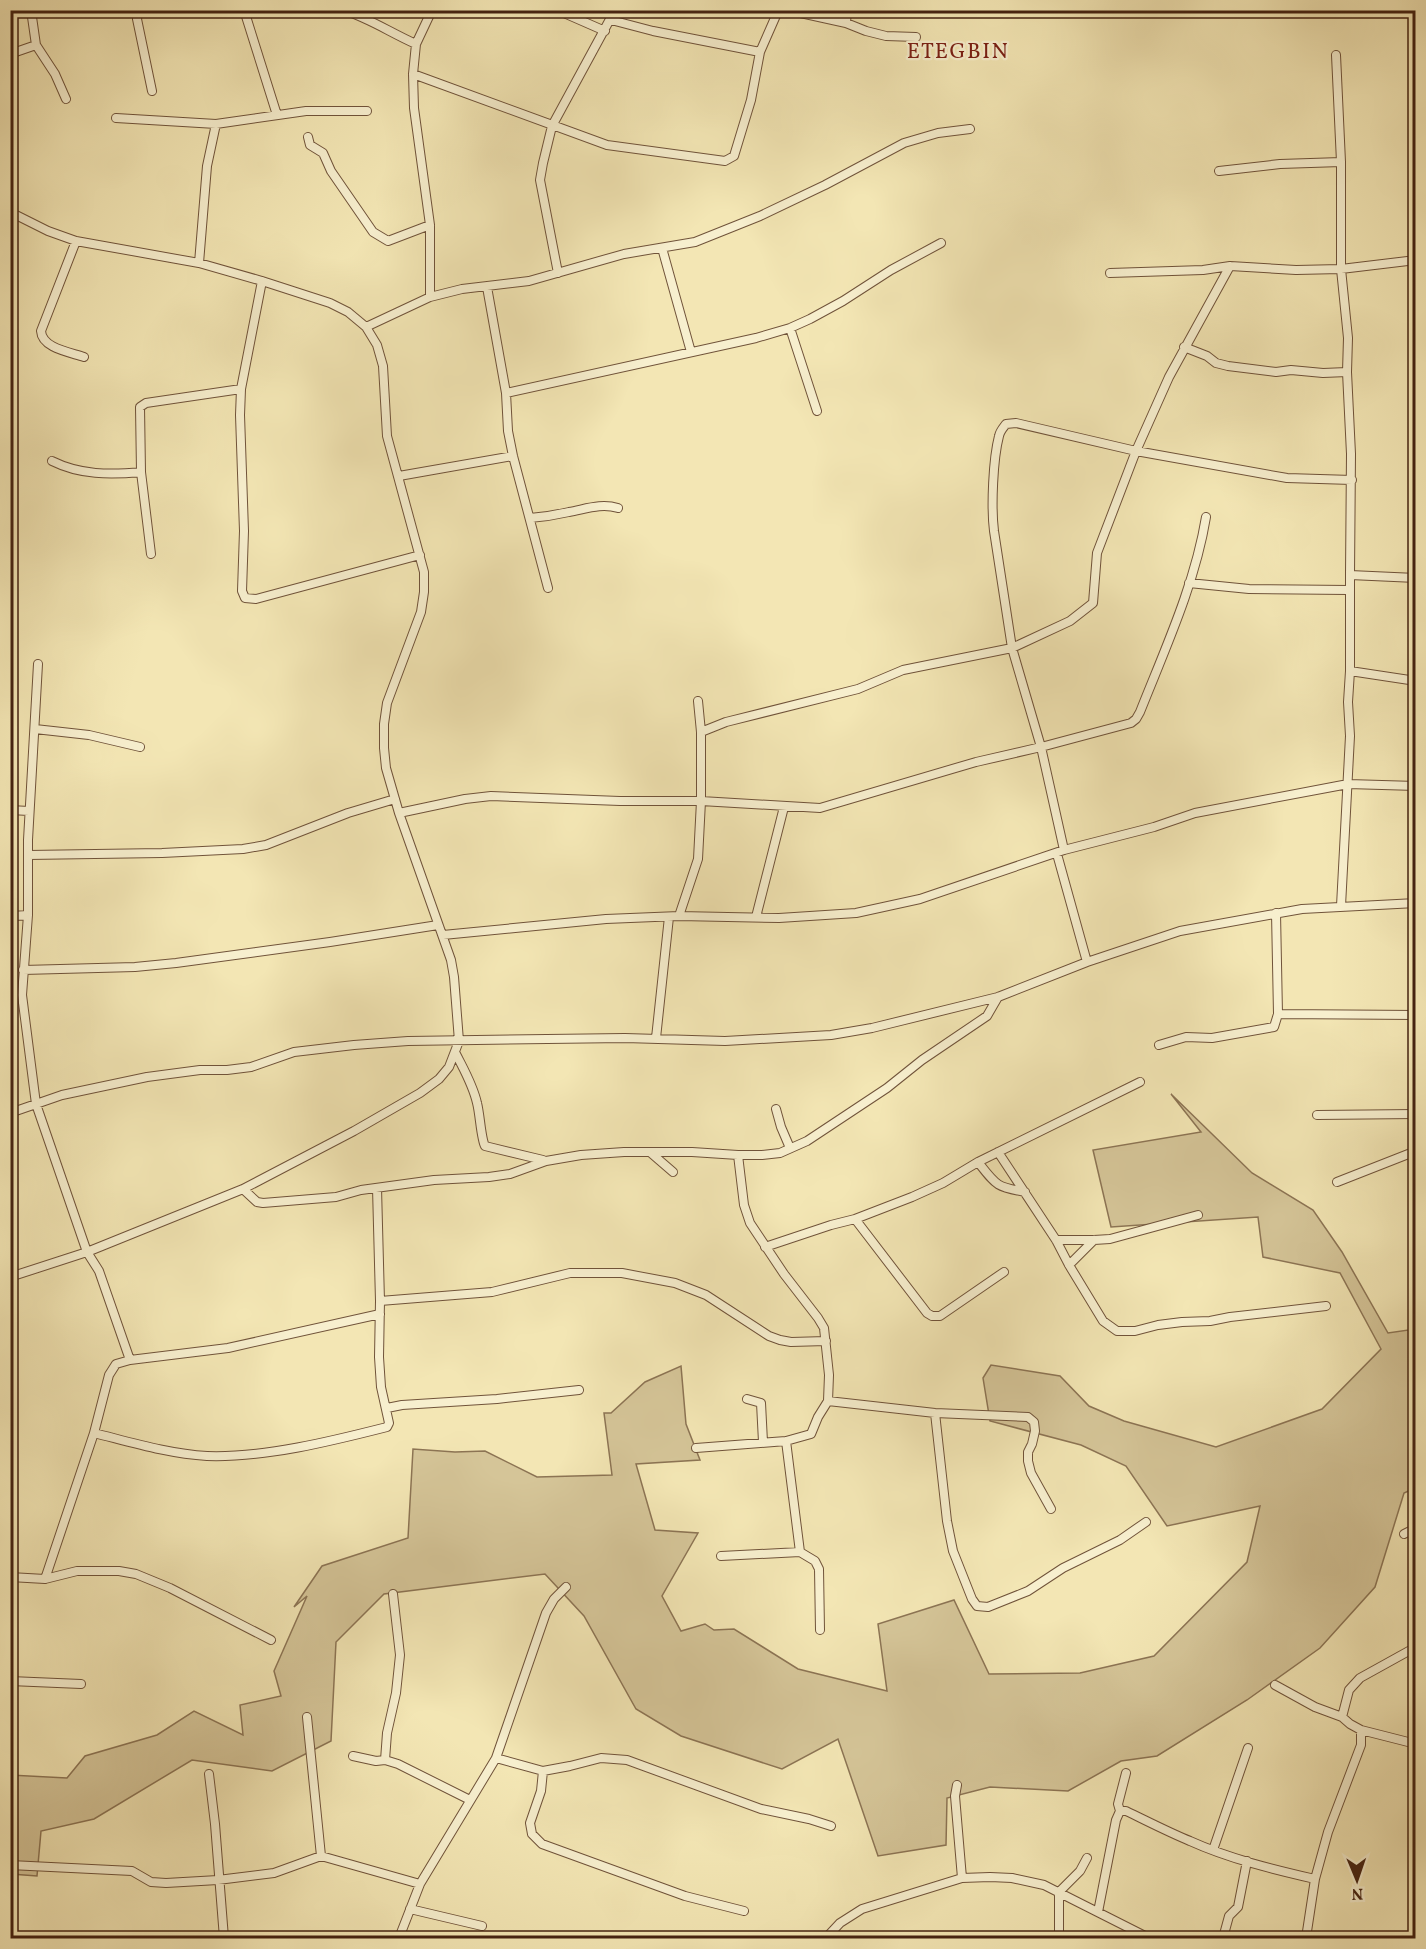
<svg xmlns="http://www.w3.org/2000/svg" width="1426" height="1949" viewBox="0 0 1426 1949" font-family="Vollkorn,serif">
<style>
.green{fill:#d5c598;stroke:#8c7454;stroke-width:1.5}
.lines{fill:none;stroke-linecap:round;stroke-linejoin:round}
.minor-casing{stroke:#70533a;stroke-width:10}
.minor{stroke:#f7efce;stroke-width:8}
.labels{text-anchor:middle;stroke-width:4.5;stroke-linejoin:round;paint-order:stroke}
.neighbourhood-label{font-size:22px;letter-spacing:1.5px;fill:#7a1f14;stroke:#f7efce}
</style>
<rect width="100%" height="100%" fill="#f3e6b4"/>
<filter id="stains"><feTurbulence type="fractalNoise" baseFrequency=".00333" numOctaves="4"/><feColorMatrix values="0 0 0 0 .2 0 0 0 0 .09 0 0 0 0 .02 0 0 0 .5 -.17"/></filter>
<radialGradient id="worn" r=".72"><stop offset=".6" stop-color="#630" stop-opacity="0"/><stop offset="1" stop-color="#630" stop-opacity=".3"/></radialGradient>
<path class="green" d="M 1171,1094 L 1252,1173 L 1313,1210 L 1342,1252 L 1388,1333 L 1415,1329 L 1415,1488 L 1404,1493 L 1375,1587 L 1320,1648 L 1247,1700 L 1157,1756 L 1121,1761 L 1068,1791 L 990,1787 L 947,1798 L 946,1845 L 878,1856 L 838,1739 L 782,1769 L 681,1736 L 636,1709 L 584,1616 L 545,1574 L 384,1594 L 336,1642 L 331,1741 L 272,1771 L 192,1760 L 94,1819 L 41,1831 L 37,1876 L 11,1874 L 10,1775 L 67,1778 L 85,1756 L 157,1735 L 194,1711 L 243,1735 L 240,1705 L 281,1696 L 274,1671 L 307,1596 L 294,1607 L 322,1566 L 408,1538 L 413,1449 L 455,1452 L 485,1451 L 537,1477 L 612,1475 L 604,1413 L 611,1413 L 645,1382 L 681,1366 L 686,1424 L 700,1460 L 636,1464 L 655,1530 L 698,1533 L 662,1596 L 681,1631 L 705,1624 L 714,1630 L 734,1629 L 798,1669 L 887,1691 L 878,1624 L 954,1600 L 989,1674 L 1080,1673 L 1154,1656 L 1247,1562 L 1260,1506 L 1167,1526 L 1126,1466 L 1081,1445 L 990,1421 L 983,1378 L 991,1365 L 1060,1376 L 1089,1406 L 1124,1421 L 1216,1447 L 1322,1409 L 1381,1349 L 1340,1273 L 1263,1257 L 1258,1217 L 1111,1227 L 1093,1150 L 1201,1132 Z"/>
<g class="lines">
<g class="minor-casing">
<path id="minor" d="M 31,10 L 36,45 L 55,74 L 66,99
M 139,10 L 137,19 L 152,91
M 244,10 L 277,115
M 343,10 C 369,18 391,33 416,44
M 557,10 L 605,31
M 787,10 L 846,23 L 866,31 L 886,36 L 916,37
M 611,20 L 653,31 L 760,52
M 846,23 L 847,10
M 10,54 L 36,45
M 1336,55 L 1341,162 L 1341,269 L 1348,338 L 1347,372 L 1351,454 L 1350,575
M 413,74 L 607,145 L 725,161 L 734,156 L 751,100 L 760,52 L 778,11 L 787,10
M 116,118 L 216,124 L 306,111 L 367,111
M 308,137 L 310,145 L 323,153 L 331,171 L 373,232 L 388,241 L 430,225
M 1219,171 L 1280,164 L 1341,162
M 10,212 L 48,231 L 76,241 L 199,263 L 262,281 L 330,303 L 348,312 L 366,327 L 377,345 L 383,366 L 387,436 L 424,572 L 424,592 L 421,612 L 387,703 L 384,724 L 384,748 L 386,768 L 399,813 L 451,960 L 454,977 L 459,1041 L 449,1067 L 439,1079 L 420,1093 L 354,1131 L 243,1189 L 87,1252 L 10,1277
M 76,241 L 41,331 C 42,348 69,352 84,357
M 662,248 L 691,352
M 199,263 L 207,166 L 216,124
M 558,273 L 540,180 L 543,163 L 552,126 L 615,10
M 1110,273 L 1203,270 L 1230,266
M 262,281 L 241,389 L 240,415 L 244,531 L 242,591 L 245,598 L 256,599 L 420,555
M 487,287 L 506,393 L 508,431 L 513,456 L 548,588
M 430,297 L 430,225 L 414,108 L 413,74 L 416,44 L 432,10
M 366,327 L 430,297 L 462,289 L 529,281 L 624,254 L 695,242 L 760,216 L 825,185 L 904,143 L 938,133 L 970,129
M 790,328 L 817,411
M 1184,347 L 1207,356 L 1216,363 L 1228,366 L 1276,372 L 1291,370 L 1323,373 L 1347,372
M 506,393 L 756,338 L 790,328 L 810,319 L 843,301 L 891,270 L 941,243
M 52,461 C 80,475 110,475 141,472
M 399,476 L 513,456
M 530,518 C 543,517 556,515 569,512 C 586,509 601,503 618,508
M 151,554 L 141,472 L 140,407 L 146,403 L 241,389
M 1189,583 L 1249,589 L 1349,590
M 38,664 L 28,840 L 28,915 L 22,995 L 36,1104 L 87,1252 L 99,1271 L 130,1360 L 116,1364 L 109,1375 L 94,1433 L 45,1579
M 1350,671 L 1416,681
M 35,729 L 89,735 L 140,747
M 701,732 L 726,722 L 858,689 L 903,670 L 1012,648 L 1070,621 L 1093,603 L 1097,553 L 1136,451 L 1169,377 L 1230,266 L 1296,270 L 1341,269 L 1416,260
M 10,810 L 29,811
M 399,813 L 465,799 L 491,796 L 620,801 L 701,801 L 820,808 L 976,762 L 1041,747 L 1131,723 L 1136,719 L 1140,712 C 1165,649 1195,584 1206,517
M 1064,850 L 1041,747 L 1012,648 L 994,531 C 991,507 993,459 999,436 C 1000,431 1003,428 1006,424 L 1016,423 L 1136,451 L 1287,478 L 1352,480
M 1057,854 L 1087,962
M 28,855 L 162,853 L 243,849 L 266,845 L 348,813 L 395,799
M 1341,906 L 1350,736 L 1348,702 L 1350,671 L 1350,575 L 1416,578
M 1276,913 L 1278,1014 L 1416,1015
M 10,916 L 28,915
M 679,916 L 698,859 L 701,801 L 701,732 L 698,701
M 756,917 L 784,807
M 443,935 L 606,919 L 679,916 L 779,918 L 856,913 L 920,899 L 1064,850 L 1154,827 L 1195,813 L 1348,784 L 1416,786
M 23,970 L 135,967 L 176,963 L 330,942 L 438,925
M 656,1038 L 669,917
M 1159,1045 L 1186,1037 L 1212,1038 L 1274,1027 L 1278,1014
M 456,1054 C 464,1070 473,1085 477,1103 C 480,1114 481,1139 485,1146 L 543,1160
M 776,1109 L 781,1127 L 790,1148
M 10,1113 L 62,1095 L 147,1077 L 200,1070 L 227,1070 L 251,1067 L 294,1052 L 354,1045 L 408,1041 L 625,1038 L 725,1041 L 831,1035 L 872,1028 L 998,997 L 1087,962 L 1180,931 L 1302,909 L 1416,903
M 1317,1115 L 1416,1114
M 998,1152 L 1056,1240 L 1069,1265 L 1103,1321 L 1117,1331 L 1135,1331 L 1158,1325 L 1182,1322 L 1210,1321 L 1230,1317 L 1326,1306
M 651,1153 L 673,1172
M 978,1162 C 996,1185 996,1187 1025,1192
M 1337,1182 L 1416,1151
M 243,1189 L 257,1202 L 263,1203 L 336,1197 L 361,1190 L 434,1180 L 489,1177 L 510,1174 L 546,1161 L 581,1155 L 624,1152 L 692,1152 L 738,1155 L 762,1155 L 780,1153 L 807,1141 L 887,1088 L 922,1060 L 987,1016 L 998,997
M 855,1219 L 927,1313 L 932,1316 L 940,1316 L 1004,1272
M 1056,1240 L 1094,1240 L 1110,1239 L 1198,1215
M 765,1247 L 831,1225 L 855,1219 L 912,1197 L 943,1183 L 978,1162 L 1140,1082
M 1069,1265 L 1094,1240
M 380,1301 L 492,1292 L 570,1273 L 622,1273 L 675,1283 L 706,1295 L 769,1336 L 780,1340 L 791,1342 L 826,1341
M 130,1360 L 228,1348 L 380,1314
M 747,1399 L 761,1403 L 763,1442
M 828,1401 L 935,1413 L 1028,1417 L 1034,1422 L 1035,1431 L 1032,1444 L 1028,1452 L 1028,1461 L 1031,1473 L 1051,1509
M 387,1408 L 402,1405 L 497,1399 L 579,1390
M 935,1413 L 947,1521 L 953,1551 L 972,1599 L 977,1606 L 988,1607 L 1028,1591 L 1063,1568 L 1120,1540 L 1146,1522
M 94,1433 C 130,1442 169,1454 207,1456 C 264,1458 332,1441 387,1427 L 389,1423 L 381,1387 L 379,1357 L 380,1301 L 377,1188
M 786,1441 L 800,1552
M 696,1448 L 786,1441 L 811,1434 L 818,1417 L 828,1401 L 829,1375 L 824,1328 L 818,1318 L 784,1274 L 750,1223 L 744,1205 L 738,1155
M 1404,1534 L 1416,1528
M 721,1556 L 800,1552 L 815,1561 L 819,1569 L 820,1630
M 10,1577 L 45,1579 L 77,1571 L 119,1571 L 136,1574 L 170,1588 L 271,1640
M 10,1681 L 81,1684
M 1275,1685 L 1315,1707 L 1342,1717
M 307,1717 L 321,1856
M 1361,1730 L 1416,1744
M 353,1756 L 376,1761 L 385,1760 L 398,1764 L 470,1800
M 496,1758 L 543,1771 L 570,1766 L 601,1758 L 627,1760 L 761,1809 L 809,1819 L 831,1826
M 385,1760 L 387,1733 L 396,1693 L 400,1655 L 393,1594
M 543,1771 L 541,1791 L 530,1823 L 532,1834 L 542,1844 L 685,1896 L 744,1911
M 209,1774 L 215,1824 L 224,1938
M 957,1785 L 955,1796 L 962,1878
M 1120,1811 L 1118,1804 L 1126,1773
M 1213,1850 L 1248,1748
M 10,1865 L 132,1871 L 151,1882 L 166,1883 L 218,1880 L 274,1873 L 321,1856 L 420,1884
M 410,1909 L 482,1926
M 1098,1912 L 1116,1820 L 1120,1811 L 1126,1811 C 1147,1821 1168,1832 1190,1841 C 1230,1859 1272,1869 1315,1879
M 399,1938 L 420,1884 L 496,1758 L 546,1613 L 554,1599 L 566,1587
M 826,1938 L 840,1923 L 862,1909 L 962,1878 L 990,1877 L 1012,1878 L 1044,1885 L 1149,1938
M 1059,1938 L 1059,1892 L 1080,1871 L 1087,1858
M 1223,1938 L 1229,1916 L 1238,1907 L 1247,1861
M 1306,1938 L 1315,1879 L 1328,1832 L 1361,1745 L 1361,1730 L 1350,1724 L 1342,1717 L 1349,1690 L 1360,1678 L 1416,1647"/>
</g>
<use href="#minor" class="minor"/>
</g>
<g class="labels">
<g class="neighbourhood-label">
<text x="958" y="58">ETEGBIN</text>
</g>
</g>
<rect width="1426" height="1949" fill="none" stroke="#f3e6b4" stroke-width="36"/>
<rect x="12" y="12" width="1402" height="1925" fill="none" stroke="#421" stroke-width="3"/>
<rect x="18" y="18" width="1390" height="1913" fill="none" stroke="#421" stroke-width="1.5"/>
<g transform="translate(1357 1880) rotate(178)" stroke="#f7efce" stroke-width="4.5" paint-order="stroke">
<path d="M0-4.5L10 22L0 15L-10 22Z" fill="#442211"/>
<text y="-9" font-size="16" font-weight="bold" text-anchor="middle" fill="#442211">N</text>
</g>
<rect width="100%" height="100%" filter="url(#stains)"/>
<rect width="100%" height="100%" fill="url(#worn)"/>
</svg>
